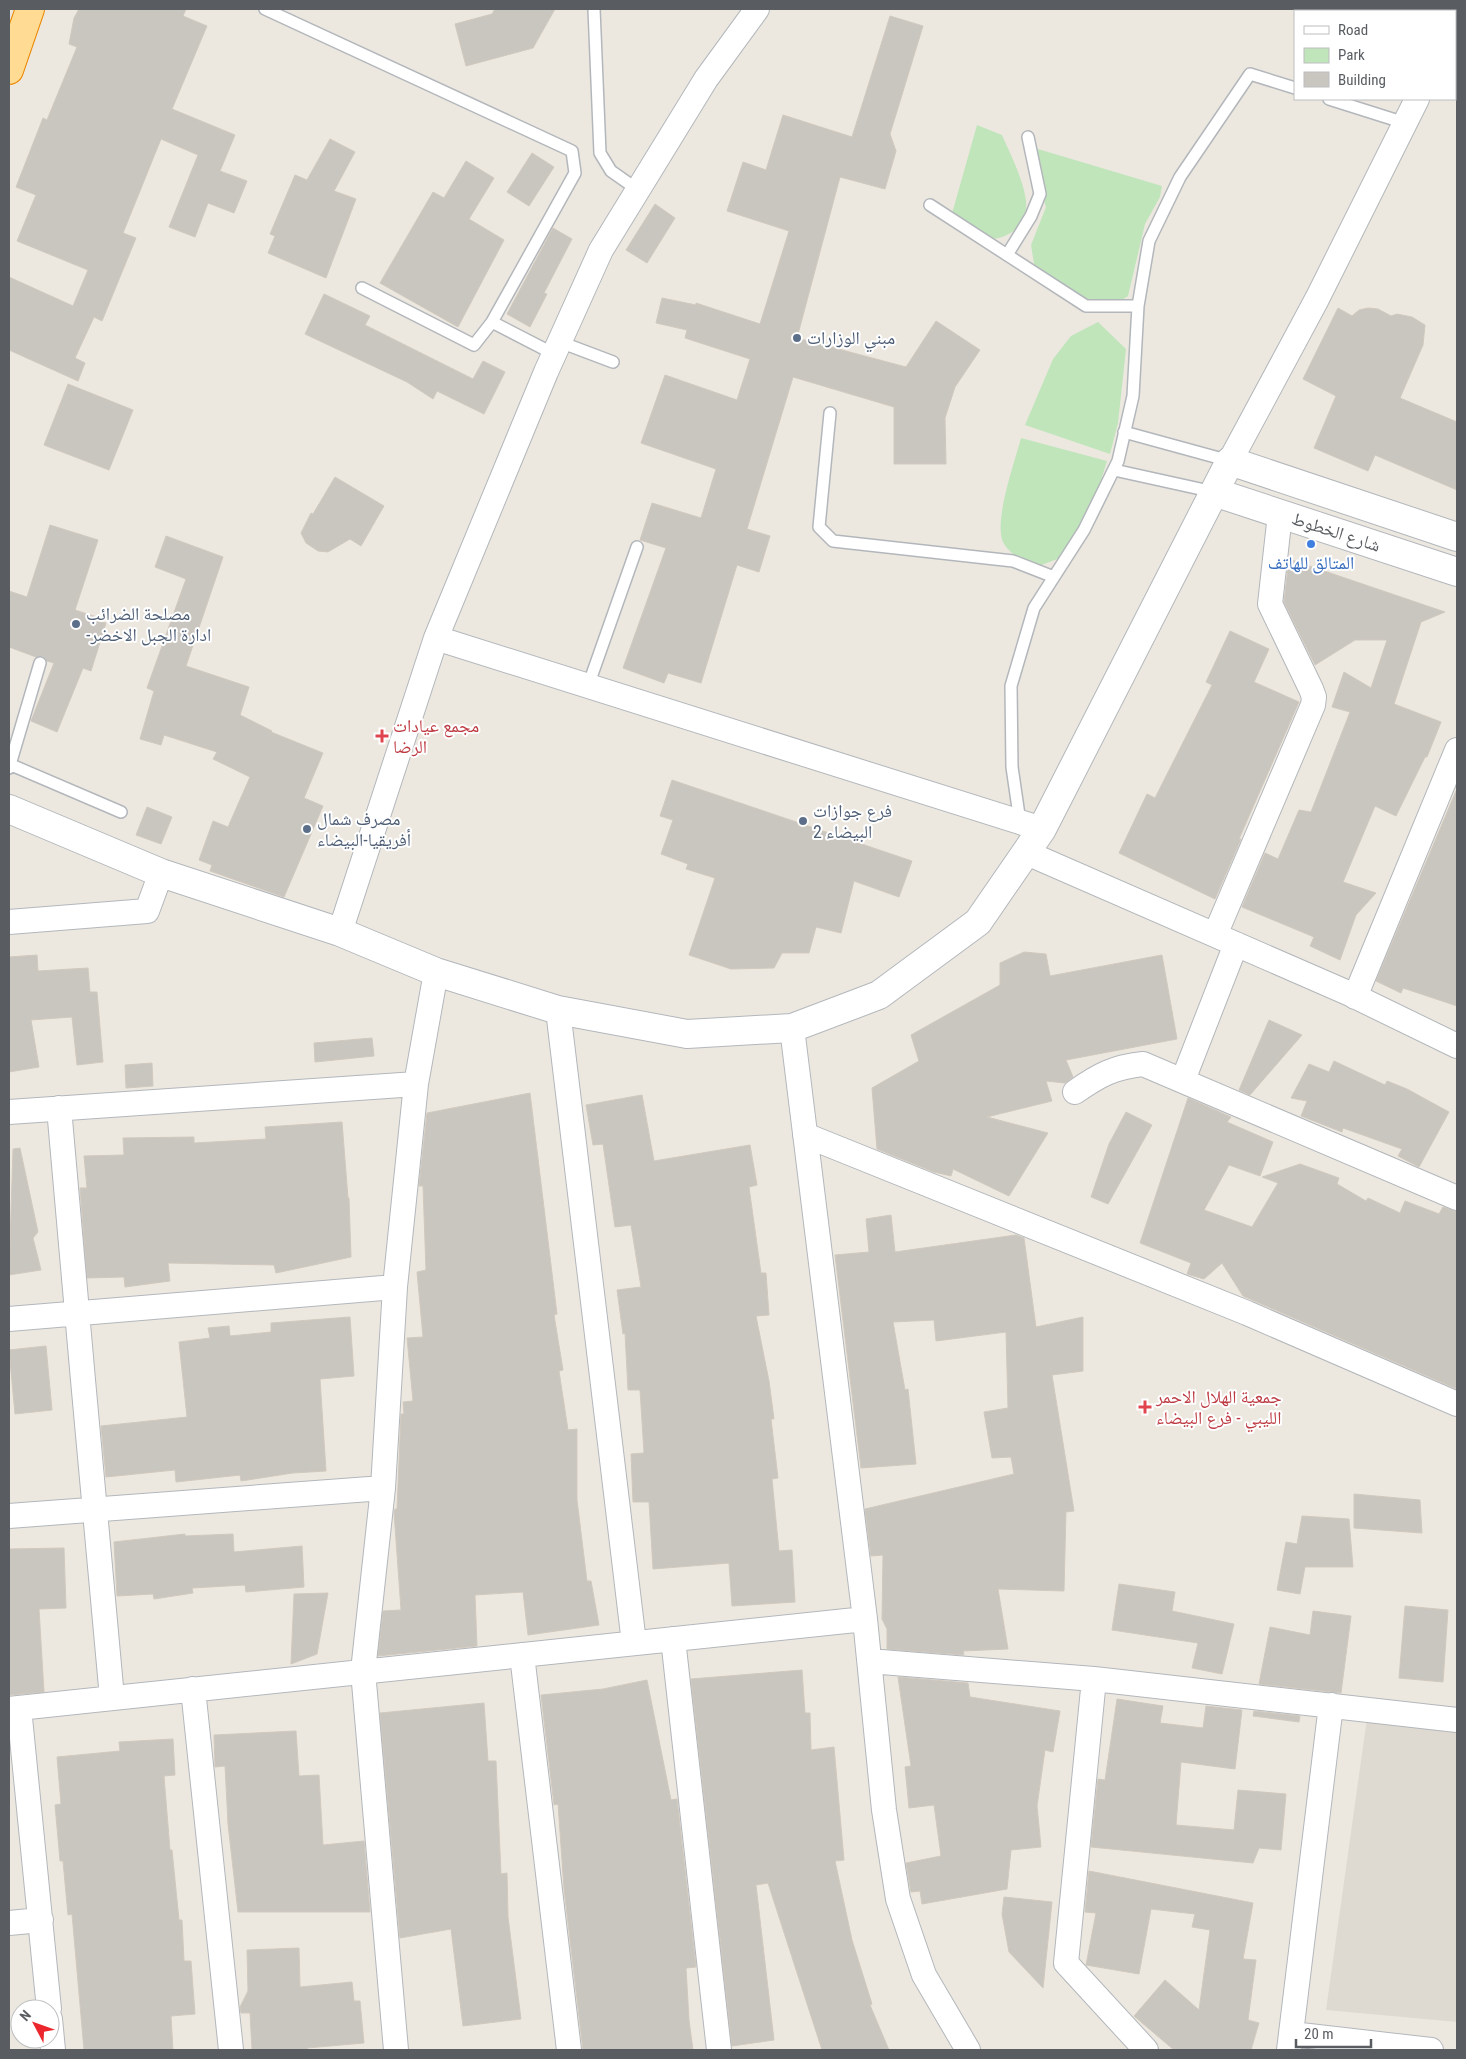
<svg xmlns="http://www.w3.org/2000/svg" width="1466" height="2059" viewBox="0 0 1466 2059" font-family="'Roboto Condensed','Noto Naskh Arabic',sans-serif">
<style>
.education{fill:#dedad1}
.green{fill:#c0e5bb}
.building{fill:#c9c5bf;stroke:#d1c9be}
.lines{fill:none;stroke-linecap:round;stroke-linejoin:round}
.service-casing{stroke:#b3b7bb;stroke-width:14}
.minor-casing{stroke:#b3b7bb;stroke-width:26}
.tertiary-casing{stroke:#b3b7bb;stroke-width:30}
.trunk-casing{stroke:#ec8700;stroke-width:30}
.service{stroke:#fff;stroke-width:11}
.minor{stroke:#fff;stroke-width:24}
.tertiary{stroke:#fff;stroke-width:28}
.trunk{stroke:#ffdb93;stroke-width:28}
.service-dot{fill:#5c6f8a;stroke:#fff;stroke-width:2}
.shop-dot{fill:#3f7fe0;stroke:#fff;stroke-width:2}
.health-dot{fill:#e0444e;stroke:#fff;stroke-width:2}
.labels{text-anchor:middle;stroke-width:4;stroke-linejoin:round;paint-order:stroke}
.service-label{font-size:18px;fill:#4e5e75;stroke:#fff;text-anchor:start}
.street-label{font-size:18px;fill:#595d61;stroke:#fff}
.shop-label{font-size:18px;fill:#366cbe;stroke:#fff}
.health-label{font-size:18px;fill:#be3a42;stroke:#fff;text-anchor:start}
</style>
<rect width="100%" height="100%" fill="#ece8e0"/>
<path class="education" d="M 1367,1718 L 1457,1729 L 1457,2022 L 1326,2010 Z"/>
<path class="green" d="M 977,125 L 1002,135 C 1010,153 1024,181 1026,201 C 1029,226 1003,245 980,237 C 970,234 960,223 951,217 Z
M 1038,149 L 1162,186 L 1160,197 L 1145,224 L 1128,296 L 1117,303 L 1070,296 L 1034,264 L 1031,245 L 1046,207 L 1036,177 L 1033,157 Z
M 1098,322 L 1126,349 L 1118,423 L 1110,454 L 1025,425 L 1053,359 L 1071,336 Z
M 1021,438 L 1107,461 L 1094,503 L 1065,556 L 1034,568 C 1024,562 1011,555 1004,544 C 992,525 1015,461 1021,438 Z"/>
<path class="building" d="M 79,9 L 186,9 L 183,16 L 207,26 L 172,109 L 235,135 L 220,171 L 247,181 L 234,213 L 208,203 L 195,237 L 169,227 L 198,155 L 161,139 L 123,233 L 136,238 L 102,321 L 94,317 L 75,358 L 85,363 L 78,381 L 9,350 L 9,277 L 73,306 L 88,270 L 17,241 L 36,195 L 16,187 L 43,118 L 47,120 L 77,47 L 69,44 L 74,18 Z
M 495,9 L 555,9 L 533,48 L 466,66 L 455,24 L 492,14 Z
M 890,16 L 923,26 L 890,134 L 896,151 L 885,189 L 840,177 L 797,338 L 906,367 L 936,321 L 980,350 L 955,387 L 945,418 L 946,464 L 894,464 L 894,407 L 793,377 L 747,529 L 770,536 L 759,572 L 737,565 L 701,683 L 668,673 L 664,683 L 623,668 L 666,548 L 640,540 L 652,503 L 701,518 L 716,469 L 641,443 L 665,375 L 737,400 L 750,359 L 685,338 L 687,330 L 656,323 L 662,298 L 696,305 L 696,303 L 760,324 L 789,231 L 727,211 L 743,162 L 766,170 L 783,115 L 852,137 Z
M 330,139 L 355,152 L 334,191 L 356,199 L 326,278 L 268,253 L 275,236 L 270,234 L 295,175 L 307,180 Z
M 532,153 L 554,167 L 529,206 L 507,192 Z
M 466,161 L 494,178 L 469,219 L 504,240 L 458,327 L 380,283 L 433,192 L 444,198 Z
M 655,204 L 675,218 L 647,263 L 626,250 Z
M 553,228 L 572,239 L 544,293 L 547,294 L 530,327 L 507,314 Z
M 324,294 L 370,316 L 365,325 L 473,379 L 483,361 L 505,372 L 484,414 L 437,391 L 433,399 L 407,382 L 305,334 Z
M 1338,308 L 1352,316 L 1359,310 L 1368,308 L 1378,309 L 1391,316 L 1397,314 L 1412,317 L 1425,325 L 1423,345 L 1400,398 L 1457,422 L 1457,490 L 1375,455 L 1368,471 L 1314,448 L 1336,396 L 1303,379 Z
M 68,384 L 133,410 L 109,470 L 44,445 Z
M 335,477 L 384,506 L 361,546 L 350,539 L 328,552 L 318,551 L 306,543 L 301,533 L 311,513 L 313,514 Z
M 50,525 L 98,540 L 75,610 L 103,619 L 102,622 L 106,623 L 91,671 L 83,668 L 57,732 L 31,721 L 54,663 L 47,661 L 43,656 L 36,657 L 9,647 L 9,591 L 27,597 Z
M 166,536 L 223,557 L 186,666 L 249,687 L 240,715 L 272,731 L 271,732 L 323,753 L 304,798 L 323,806 L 284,897 L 210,871 L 212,865 L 199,860 L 213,821 L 228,827 L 250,777 L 213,759 L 217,752 L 164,735 L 161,745 L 140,739 L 154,691 L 147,688 L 186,579 L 155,567 Z
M 1289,559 L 1445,612 L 1421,622 L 1394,704 L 1441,722 L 1427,757 L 1425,757 L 1396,816 L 1375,806 L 1343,882 L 1376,893 L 1356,915 L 1340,960 L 1310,946 L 1314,937 L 1242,907 L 1265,853 L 1278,859 L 1299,810 L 1311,812 L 1350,712 L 1332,707 L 1344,672 L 1371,688 L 1387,640 L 1355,640 L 1315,665 L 1284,602 Z
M 1230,631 L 1269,649 L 1254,682 L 1299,702 L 1239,839 L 1241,839 L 1215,899 L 1119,853 L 1147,794 L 1155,798 L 1212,685 L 1206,682 Z
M 672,780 L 912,861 L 899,897 L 854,881 L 841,933 L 816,927 L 809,953 L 782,953 L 774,968 L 731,969 L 689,955 L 715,878 L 686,869 L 688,864 L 661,854 L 673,820 L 660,816 Z
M 1456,791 L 1457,791 L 1457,1006 L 1403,988 L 1401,993 L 1376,981 Z
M 147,807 L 172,817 L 161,844 L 136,835 Z
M 1024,952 L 1046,954 L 1050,976 L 1162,955 L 1177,1039 L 1066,1060 L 1073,1077 L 1065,1083 L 1046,1081 L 1052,1101 L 987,1117 L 1048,1133 L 1009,1196 L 953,1169 L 951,1176 L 934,1172 L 877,1149 L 872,1088 L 919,1061 L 911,1035 L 1000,985 L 1000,963 Z
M 37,955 L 38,971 L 88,968 L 90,992 L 97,992 L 103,1062 L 77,1065 L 72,1017 L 31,1020 L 39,1067 L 9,1072 L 9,957 Z
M 1269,1020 L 1302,1035 L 1250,1095 L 1239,1090 Z
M 372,1038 L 374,1056 L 315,1062 L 314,1043 Z
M 1334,1061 L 1385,1085 L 1387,1081 L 1407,1089 L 1449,1112 L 1419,1167 L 1398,1156 L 1402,1149 L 1343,1128 L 1342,1132 L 1301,1116 L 1307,1101 L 1291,1098 L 1309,1064 L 1329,1072 Z
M 152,1063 L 153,1086 L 126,1088 L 125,1065 Z
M 530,1093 L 557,1314 L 554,1315 L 563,1370 L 559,1371 L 568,1430 L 577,1429 L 577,1500 L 587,1581 L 591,1581 L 599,1625 L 528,1635 L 523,1592 L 475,1595 L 477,1646 L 378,1656 L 383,1611 L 401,1610 L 394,1512 L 395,1509 L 397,1509 L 401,1414 L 404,1414 L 403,1402 L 413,1401 L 407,1338 L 423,1337 L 417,1272 L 426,1270 L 423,1186 L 419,1186 L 427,1113 Z
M 642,1095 L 654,1161 L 750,1145 L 757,1185 L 749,1187 L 761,1273 L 766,1273 L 769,1315 L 756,1316 L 769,1381 L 774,1419 L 771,1419 L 778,1478 L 772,1479 L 779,1551 L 792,1550 L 795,1602 L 732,1606 L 729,1563 L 653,1569 L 649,1502 L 633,1502 L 631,1454 L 644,1453 L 640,1390 L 628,1390 L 625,1333 L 623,1334 L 617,1290 L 641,1287 L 631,1225 L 615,1227 L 603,1144 L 593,1145 L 586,1105 Z
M 1188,1098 L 1231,1117 L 1227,1122 L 1273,1142 L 1260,1176 L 1229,1165 L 1204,1210 L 1252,1227 L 1278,1183 L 1262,1177 L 1300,1164 L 1339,1178 L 1337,1184 L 1366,1201 L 1368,1198 L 1400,1213 L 1405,1201 L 1439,1214 L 1443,1207 L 1457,1212 L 1457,1389 L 1243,1296 L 1222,1263 L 1204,1279 L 1187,1274 L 1191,1263 L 1140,1243 Z
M 1126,1112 L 1152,1125 L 1108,1204 L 1091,1197 L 1109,1144 Z
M 342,1122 L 348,1198 L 349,1198 L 351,1257 L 276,1273 L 274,1265 L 168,1263 L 170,1281 L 125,1287 L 124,1277 L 87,1278 L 80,1188 L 87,1188 L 84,1156 L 124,1155 L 123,1138 L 194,1137 L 194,1143 L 266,1139 L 265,1127 Z
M 20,1148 L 38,1232 L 33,1238 L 41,1270 L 9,1275 L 13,1149 Z
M 891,1215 L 895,1252 L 1016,1235 L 1024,1238 L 1036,1327 L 1083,1317 L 1083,1371 L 1052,1375 L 1074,1511 L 1066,1512 L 1064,1591 L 998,1589 L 1008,1649 L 963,1651 L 964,1655 L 887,1649 L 887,1629 L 882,1619 L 883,1555 L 871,1556 L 865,1509 L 1014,1474 L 1011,1457 L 992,1458 L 984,1412 L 1008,1408 L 1006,1332 L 936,1341 L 934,1320 L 893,1322 L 905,1390 L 908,1389 L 916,1464 L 861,1468 L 835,1255 L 869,1252 L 866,1219 Z
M 350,1317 L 354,1376 L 320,1379 L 326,1471 L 293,1473 L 241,1481 L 240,1475 L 176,1482 L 175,1470 L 106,1477 L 101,1426 L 187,1417 L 179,1342 L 210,1338 L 208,1328 L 229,1326 L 230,1336 L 271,1332 L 271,1323 Z
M 46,1346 L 52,1410 L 15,1414 L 9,1350 Z
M 1354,1494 L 1420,1500 L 1422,1533 L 1354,1528 Z
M 1302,1516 L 1349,1519 L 1353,1567 L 1305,1567 L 1300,1594 L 1277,1590 L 1286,1542 L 1297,1544 Z
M 185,1534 L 185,1536 L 233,1534 L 234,1552 L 302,1546 L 304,1587 L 246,1592 L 245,1585 L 192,1588 L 193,1593 L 154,1599 L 153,1594 L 117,1596 L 114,1542 Z
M 64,1548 L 66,1608 L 39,1609 L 44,1692 L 9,1695 L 9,1549 Z
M 1119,1584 L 1175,1592 L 1172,1611 L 1234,1624 L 1222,1674 L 1192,1668 L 1198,1643 L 1112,1630 Z
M 328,1593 L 317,1654 L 291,1664 L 294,1594 Z
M 1405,1606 L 1448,1610 L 1443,1682 L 1399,1678 Z
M 1313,1611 L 1351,1616 L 1341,1693 L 1259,1684 L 1270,1627 L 1310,1635 Z
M 802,1670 L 805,1713 L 810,1713 L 811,1750 L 834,1747 L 844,1860 L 835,1861 L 852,1940 L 872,2004 L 870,2005 L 889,2050 L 822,2050 L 768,1883 L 756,1885 L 774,2040 L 732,2046 L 691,1679 Z
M 898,1677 L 968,1683 L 970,1697 L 1060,1711 L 1053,1752 L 1045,1750 L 1037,1806 L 1041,1847 L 1011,1850 L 1007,1889 L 922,1904 L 920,1891 L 911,1892 L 906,1863 L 941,1856 L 934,1805 L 909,1808 L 905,1767 L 911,1766 Z
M 647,1680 L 671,1800 L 677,1799 L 696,1967 L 686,1968 L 689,2020 L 693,2050 L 583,2050 L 564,1889 L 558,1804 L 554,1805 L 541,1695 L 603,1689 Z
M 1117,1699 L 1163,1706 L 1160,1723 L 1203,1728 L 1206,1706 L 1242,1710 L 1235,1769 L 1181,1762 L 1176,1825 L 1234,1830 L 1238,1790 L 1286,1794 L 1281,1850 L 1259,1848 L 1253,1863 L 1091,1847 L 1098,1779 L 1105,1780 Z
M 484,1703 L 488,1761 L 496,1761 L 501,1874 L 507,1873 L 508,1917 L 521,2019 L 463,2026 L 451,1929 L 400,1938 L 380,1713 Z
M 1254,1711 L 1300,1716 L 1299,1722 L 1253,1716 Z
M 296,1731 L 299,1776 L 319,1775 L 323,1845 L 364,1841 L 370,1912 L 238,1912 L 228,1824 L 225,1766 L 215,1767 L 214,1735 Z
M 173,1739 L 175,1775 L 164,1776 L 170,1850 L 172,1850 L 179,1920 L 182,1920 L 184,1961 L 191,1961 L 195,2014 L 171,2016 L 173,2050 L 84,2050 L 72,1914 L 68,1915 L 63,1861 L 60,1861 L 55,1805 L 61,1804 L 57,1757 L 120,1751 L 119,1742 Z
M 1089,1871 L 1253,1903 L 1243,1959 L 1256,1960 L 1248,2020 L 1259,2023 L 1251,2050 L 1174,2050 L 1134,2016 L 1165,1980 L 1199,2010 L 1210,1930 L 1192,1927 L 1195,1914 L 1151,1909 L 1139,1974 L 1086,1965 L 1096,1913 L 1085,1912 Z
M 1004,1897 L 1052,1902 L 1043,1988 L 1009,1952 L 1002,1914 Z
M 299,1948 L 300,1987 L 352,1982 L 354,2001 L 360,2001 L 364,2043 L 307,2048 L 308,2050 L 252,2050 L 250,2013 L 241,2013 L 240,2007 L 248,1991 L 247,1950 Z"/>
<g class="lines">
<g class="service-casing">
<path id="service" d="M 265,9 L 572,151 L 575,173 L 492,322 L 554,354
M 594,9 L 600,153 L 611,171 L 638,190
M 1329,99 L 1405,123
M 930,205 L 1086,306 L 1138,306
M 1007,255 L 1031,216 L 1040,194 L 1028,137
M 362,288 L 474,345 L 492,322
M 560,342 L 613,362
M 830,413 L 819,527 L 833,541 L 1013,561 L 1054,577
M 1124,432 L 1230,461
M 1114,470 L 1214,492
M 588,686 L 637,547
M 9,764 L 121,812
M 9,768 L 40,663
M 1020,822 L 1012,767 L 1011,686 L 1034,608 L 1084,530 L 1118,461 L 1133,396 L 1138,306 L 1149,241 L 1180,177 L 1250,74 L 1295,88"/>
</g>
<g class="minor-casing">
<path id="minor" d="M 1455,23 L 1457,18
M 1230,461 L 1317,299 L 1417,99
M 436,638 L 1042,829
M 1027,853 L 1348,993 L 1457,1046
M 9,922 L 147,911 L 161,873
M 340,932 L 436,638 L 546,372 L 601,250 L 706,79 L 757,9
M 1215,935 L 1313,705 L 1314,697 L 1311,689 L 1270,604 L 1280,514
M 1355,997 L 1457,750
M 558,1010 L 634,1643
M 792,1028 L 865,1619 L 884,1810 L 898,1899 L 924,1975 L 968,2050
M 1183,1080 L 1236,944
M 1075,1092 C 1099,1075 1114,1067 1143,1064 L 1457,1198
M 59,1108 C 75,1305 95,1501 112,1698
M 9,1112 L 416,1084
M 805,1135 L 1247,1313 L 1457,1404
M 9,1319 L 395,1287
M 9,1516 L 383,1488
M 673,1639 L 719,2050
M 522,1655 L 569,2050
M 869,1661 L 1094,1679 L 1457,1720
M 1094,1679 L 1066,1963 L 1146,2050
M 193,1689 L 231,2050
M 19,1708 L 49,2009
M 9,1709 L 865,1619
M 9,1923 L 41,1920
M 50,2019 L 53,2050
M 1292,2034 L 1431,2050
M 396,2050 L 363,1671 L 383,1488 L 395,1287 L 416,1084 L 436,972
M 1289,2050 L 1331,1705"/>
</g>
<g class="tertiary-casing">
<path id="tertiary" d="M 1214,492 L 1457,572
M 9,809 L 161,873 L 340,932 L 436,972 L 558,1010 L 687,1034 L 792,1028 L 879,995 L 978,922 L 1042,829 L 1230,461 L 1457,537"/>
</g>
<g class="trunk-casing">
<path id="trunk" d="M 9,70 L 30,9"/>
</g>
<use href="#service" class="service"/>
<use href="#minor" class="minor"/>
<use href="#tertiary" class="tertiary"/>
<use href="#trunk" class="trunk"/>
</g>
<g class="service-dot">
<circle cx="797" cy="338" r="5"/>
<circle cx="76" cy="624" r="5"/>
<circle cx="803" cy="821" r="5"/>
<circle cx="307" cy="829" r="5"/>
</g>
<circle class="shop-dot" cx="1311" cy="544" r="5"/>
<g class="health-dot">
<path d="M379.5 728.5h5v5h5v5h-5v5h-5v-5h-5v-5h5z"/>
<path d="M1142.5 1399.5h5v5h5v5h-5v5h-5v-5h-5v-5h5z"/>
</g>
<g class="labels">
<g class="service-label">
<text x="807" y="344">مبني الوزارات</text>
<text x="86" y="620">مصلحة الضرائب<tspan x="86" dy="21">-ادارة الجبل الاخضر</tspan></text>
<text x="813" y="817">فرع جوازات<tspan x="813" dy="21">البيضاء 2</tspan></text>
<text x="317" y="825">مصرف شمال<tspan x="317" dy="21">أفريقيا-البيضاء</tspan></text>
</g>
<g class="street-label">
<text transform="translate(1336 532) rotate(18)" y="6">شارع الخطوط</text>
</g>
<g class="shop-label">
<text x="1311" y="569">المتالق للهاتف</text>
</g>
<g class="health-label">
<text x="393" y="732">مجمع عيادات<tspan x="393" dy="21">الرضا</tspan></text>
<text x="1156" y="1403">جمعية الهلال الاحمر<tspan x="1156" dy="21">الليبي - فرع البيضاء</tspan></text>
</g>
</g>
<rect width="1466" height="2059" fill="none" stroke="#595d61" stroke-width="20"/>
<rect x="1294" y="10" width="162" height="90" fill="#ffffff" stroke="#bdbec0"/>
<rect x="1304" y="26" width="25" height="8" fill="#ffffff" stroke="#bdbec0"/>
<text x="1338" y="35" font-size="15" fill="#595d61">Road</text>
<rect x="1304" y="48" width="25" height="15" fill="#c0e5bb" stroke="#bdbec0"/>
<text x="1338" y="60" font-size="15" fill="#595d61">Park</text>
<rect x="1304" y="72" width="25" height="15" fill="#c9c5bf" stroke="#bdbec0"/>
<text x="1338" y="85" font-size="15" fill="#595d61">Building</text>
<g transform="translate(35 2024) rotate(311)"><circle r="24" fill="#ffffff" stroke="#bdbec0"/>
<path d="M0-4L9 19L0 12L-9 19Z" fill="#ec262d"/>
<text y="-8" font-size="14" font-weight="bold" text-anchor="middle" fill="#595d61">N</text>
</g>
<path d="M1296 2039v8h75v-8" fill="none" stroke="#595d61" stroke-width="2.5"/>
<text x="1304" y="2039" font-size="15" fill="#595d61" stroke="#ffffff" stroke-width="4" paint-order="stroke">20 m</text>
</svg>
